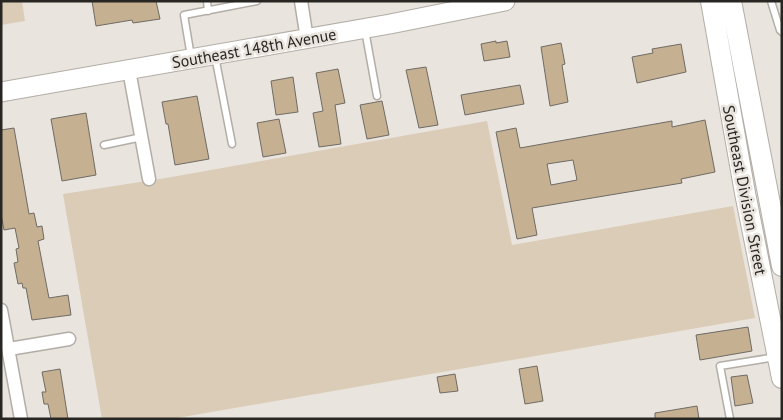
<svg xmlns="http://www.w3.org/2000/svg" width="783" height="420" viewBox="0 0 783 420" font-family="'PT Sans',sans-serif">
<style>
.green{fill:#dbccb7}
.building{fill:#c5b091;stroke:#6f6b64;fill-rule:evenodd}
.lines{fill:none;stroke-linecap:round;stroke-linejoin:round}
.lane-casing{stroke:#b2ada6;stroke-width:9}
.street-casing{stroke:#b2ada6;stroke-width:15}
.secondary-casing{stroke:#b2ada6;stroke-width:21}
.primary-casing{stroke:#b2ada6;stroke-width:22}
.lane{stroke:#fff;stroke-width:6}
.street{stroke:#fff;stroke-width:12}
.secondary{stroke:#fff;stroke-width:19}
.primary{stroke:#fff;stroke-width:20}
.labels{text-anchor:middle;stroke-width:5;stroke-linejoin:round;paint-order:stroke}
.street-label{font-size:16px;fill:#282623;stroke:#e9e4dd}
</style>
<rect width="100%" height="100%" fill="#e9e4dd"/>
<path class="green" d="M 1,1 L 22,1 L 25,21 L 1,25 Z
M 487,121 L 512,245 L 733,206 L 755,318 L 171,419 L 102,419 L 63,194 L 166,178 Z"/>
<path class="building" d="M 92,1 L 156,1 L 160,19 L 133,23 L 132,20 L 96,26 Z
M 496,41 L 496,43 L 507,41 L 510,57 L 484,61 L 481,44 Z
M 561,43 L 565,64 L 562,65 L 568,102 L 550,106 L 541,47 Z
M 681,44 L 686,72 L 637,83 L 632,57 L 653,53 L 652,49 Z
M 426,67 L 438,125 L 419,128 L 406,70 Z
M 338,69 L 345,103 L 335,105 L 341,144 L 319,147 L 313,113 L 323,111 L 316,73 Z
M 293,77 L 298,112 L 276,115 L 271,81 Z
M 520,85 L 524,104 L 465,115 L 461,95 Z
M 197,96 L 209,159 L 175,165 L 168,124 L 166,124 L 162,102 Z
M 382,101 L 389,135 L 367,139 L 360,105 Z
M 86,113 L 96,175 L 62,181 L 51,119 Z
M 279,119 L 286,153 L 263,157 L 257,123 Z
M 705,120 L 715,172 L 681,179 L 682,183 L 532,208 L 537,235 L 517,239 L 496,132 L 516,128 L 520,148 L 672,121 L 672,127 ZM 573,160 L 577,180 L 551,185 L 547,164 Z
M 14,128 L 29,214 L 34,213 L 37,227 L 42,226 L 44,239 L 38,241 L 48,293 L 49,298 L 68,295 L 71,315 L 32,320 L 26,288 L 23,288 L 22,283 L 18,284 L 14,263 L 18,262 L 16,249 L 19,248 L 15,228 L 4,230 L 1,214 L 1,130 Z
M 748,327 L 752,351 L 700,360 L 696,335 Z
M 537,366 L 543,401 L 525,404 L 519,369 Z
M 60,369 L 68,419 L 51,419 L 48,404 L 44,404 L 42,392 L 46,392 L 42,372 Z
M 455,374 L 458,391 L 440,393 L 437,377 Z
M 747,375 L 753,403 L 735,406 L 731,377 Z
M 697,406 L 699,419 L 655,419 L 655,413 Z"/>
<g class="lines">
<g class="lane-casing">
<path id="lane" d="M 207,1 L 208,11
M 771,1 L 780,30 L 782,32
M 365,30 L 377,96
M 215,56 L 232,144
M 191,57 L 184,15 L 257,1
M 104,145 L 142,137
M 730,419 L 720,366 L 776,357"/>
</g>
<g class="street-casing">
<path id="street" d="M 301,1 L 307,39
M 129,70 L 149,179
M 1,310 L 21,419
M 9,349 L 69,339"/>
</g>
<g class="secondary-casing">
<path id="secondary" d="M 1,92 L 390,24 L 505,1"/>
</g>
<g class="primary-casing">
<path id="primary" d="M 711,1 L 745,193 L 782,378
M 731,1 L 782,266"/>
</g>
<use href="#lane" class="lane"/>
<use href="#street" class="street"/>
<use href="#secondary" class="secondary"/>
<use href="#primary" class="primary"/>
</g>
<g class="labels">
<g class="street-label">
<text transform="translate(254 48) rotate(-10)" y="6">Southeast 148th Avenue</text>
<text transform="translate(745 190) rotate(79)" y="6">Southeast Division Street</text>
</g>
</g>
<rect width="783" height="420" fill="none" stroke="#282623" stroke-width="5"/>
</svg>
